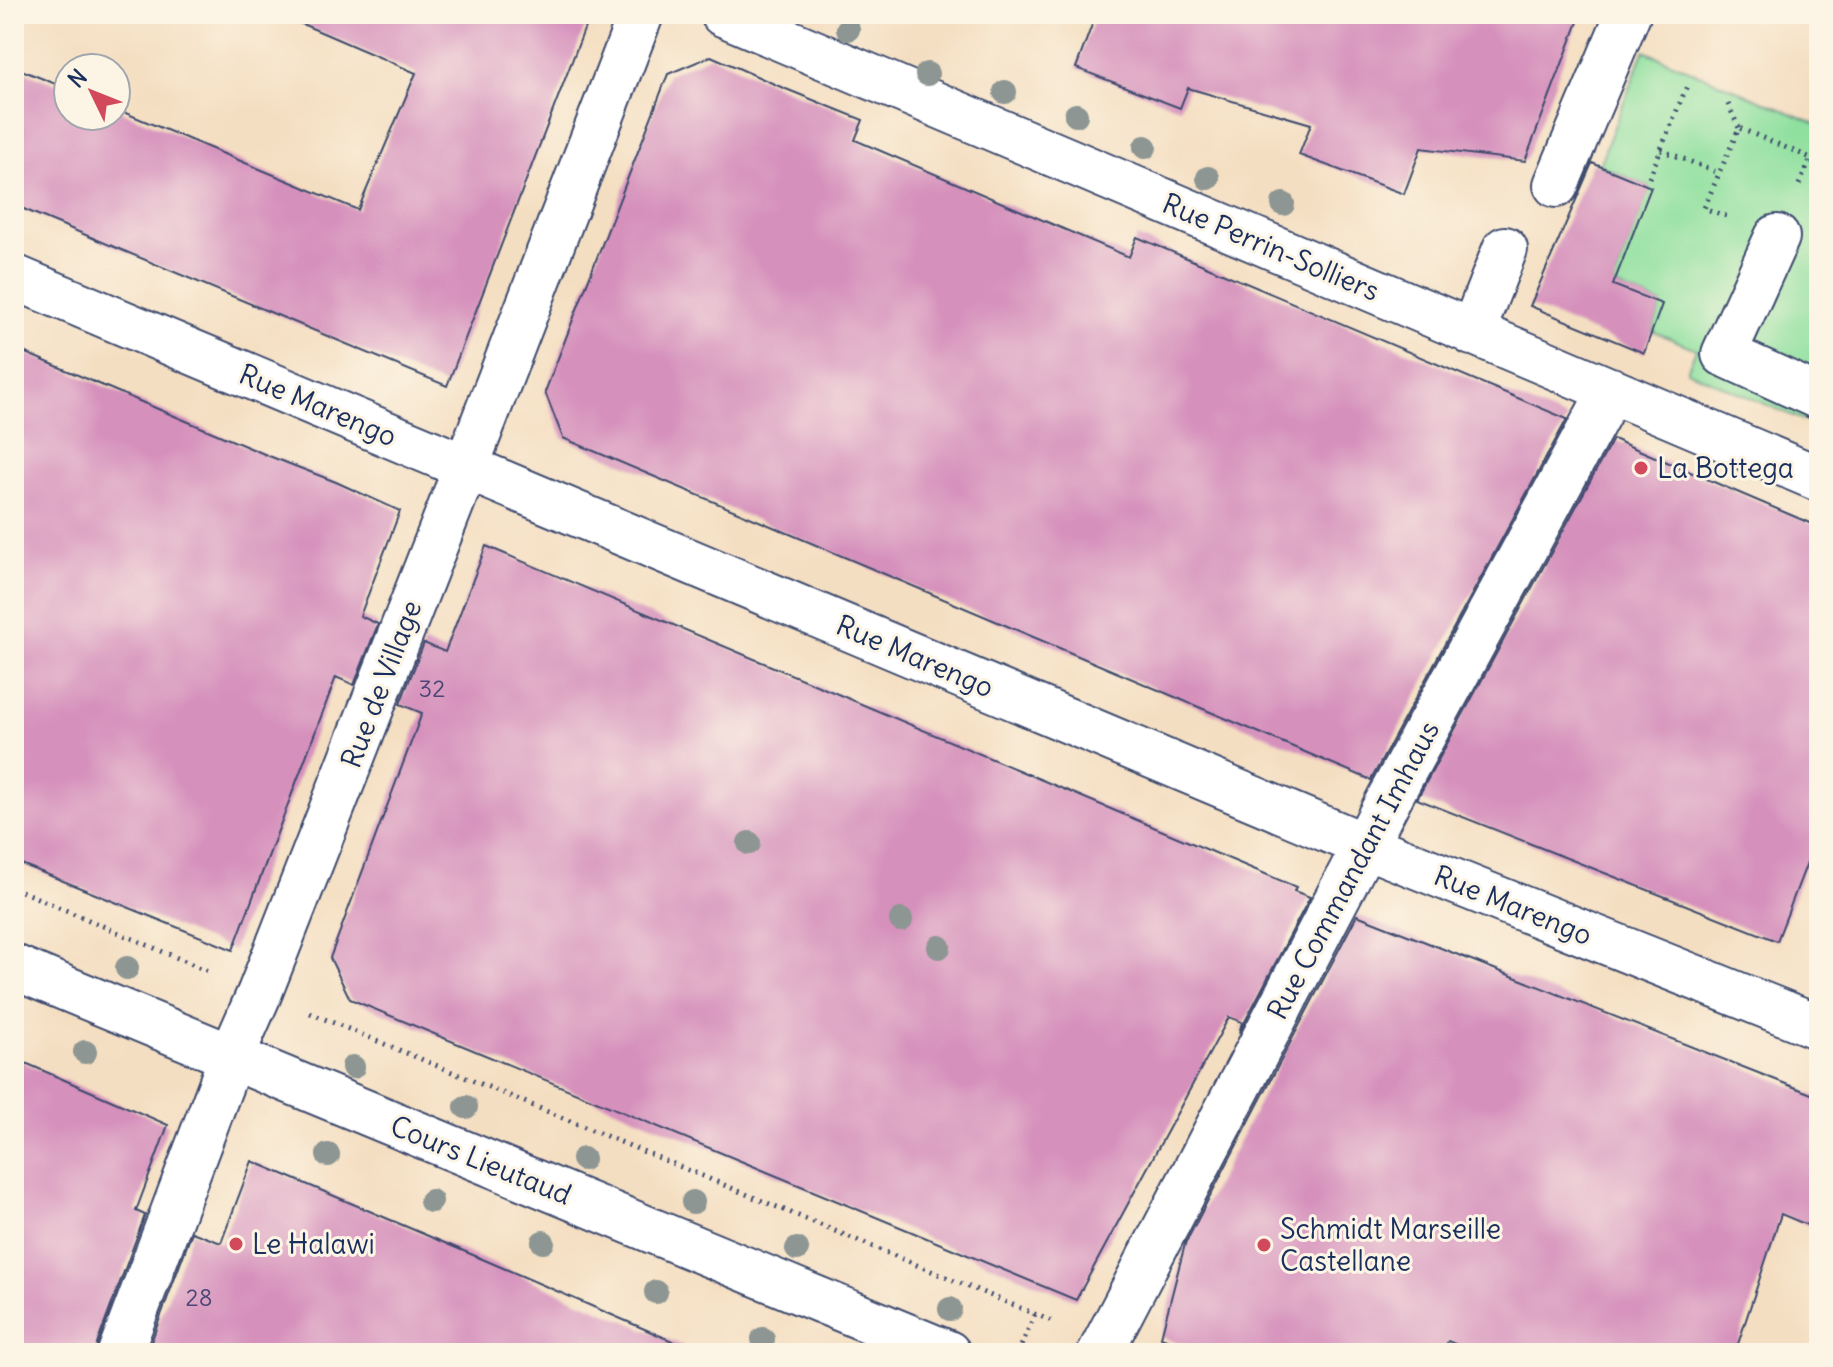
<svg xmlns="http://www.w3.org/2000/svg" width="1833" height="1367" viewBox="0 0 1833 1367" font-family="Delius,sans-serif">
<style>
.green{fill:#8fe09f;stroke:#55887e;stroke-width:2}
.building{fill:#d590bc}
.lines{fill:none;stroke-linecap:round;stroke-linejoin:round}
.minor-casing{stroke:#3c496d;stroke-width:48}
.major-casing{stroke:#3c496d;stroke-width:48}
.path{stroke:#3c496d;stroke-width:5;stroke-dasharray:2 6;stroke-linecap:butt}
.minor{stroke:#fff;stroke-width:44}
.major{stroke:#fff;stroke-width:44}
.tree{fill:#8d9693}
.poi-dot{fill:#d1495b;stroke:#fcf5e5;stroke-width:3}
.labels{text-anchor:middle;stroke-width:6;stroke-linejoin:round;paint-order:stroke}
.number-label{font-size:24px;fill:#4a4776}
.street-label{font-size:28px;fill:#1b2f5e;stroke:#fcf5e5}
.poi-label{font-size:28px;fill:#1b2f5e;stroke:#fcf5e5;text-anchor:start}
</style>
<rect width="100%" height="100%" fill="#fcf5e5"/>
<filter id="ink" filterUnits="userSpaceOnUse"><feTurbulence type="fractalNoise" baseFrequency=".0125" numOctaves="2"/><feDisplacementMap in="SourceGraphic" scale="16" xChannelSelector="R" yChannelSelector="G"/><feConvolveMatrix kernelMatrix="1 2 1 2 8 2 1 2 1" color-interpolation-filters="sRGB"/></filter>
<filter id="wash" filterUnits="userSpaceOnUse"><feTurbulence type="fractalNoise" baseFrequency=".006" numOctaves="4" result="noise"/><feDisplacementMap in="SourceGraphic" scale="32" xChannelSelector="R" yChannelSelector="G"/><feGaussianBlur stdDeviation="1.8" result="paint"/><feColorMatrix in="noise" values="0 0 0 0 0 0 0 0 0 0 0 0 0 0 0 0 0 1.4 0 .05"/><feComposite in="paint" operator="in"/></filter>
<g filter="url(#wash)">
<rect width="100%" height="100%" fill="#f4dec1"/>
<path class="green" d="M 1644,51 L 1819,125 L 1819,427 L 1687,371 L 1696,349 L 1652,331 L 1662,304 L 1613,285 L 1650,187 L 1599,165 Z"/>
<g id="blocks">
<path class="building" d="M 279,14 L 590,14 L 447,386 L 14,205 L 14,67 L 68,89 L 68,116 L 116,116 L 116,109 L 358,210 L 416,73 Z
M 1096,14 L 1581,14 L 1525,161 L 1421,148 L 1404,194 L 1299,155 L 1311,124 L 1188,88 L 1180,108 L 1076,68 Z
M 711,56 L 781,87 L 863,120 L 855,140 L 1129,257 L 1137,237 L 1567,419 L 1371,780 L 563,438 L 545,392 L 668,74 Z
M 1592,163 L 1651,187 L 1613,285 L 1662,304 L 1644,353 L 1530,306 Z
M 14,348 L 269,456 L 336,482 L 400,511 L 360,616 L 378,624 L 354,685 L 336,677 L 233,950 L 14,861 Z
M 1613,439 L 1819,527 L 1819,831 L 1777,941 L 1417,799 Z
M 486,546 L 1296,887 L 1294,891 L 1310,897 L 1239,1033 L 1242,1022 L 1229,1017 L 1076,1300 L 350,999 L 330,958 L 422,713 L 400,704 L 424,643 L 445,652 Z
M 1357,915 L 1819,1097 L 1819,1230 L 1781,1214 L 1735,1353 L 1477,1353 L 1448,1341 L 1442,1353 L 1205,1353 L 1161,1337 L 1185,1244 Z
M 14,1058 L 168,1125 L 136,1211 L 145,1215 L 97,1344 L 96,1353 L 14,1353 Z
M 252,1161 L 480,1258 L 700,1353 L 147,1353 L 192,1232 L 221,1243 Z"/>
</g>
</g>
<g filter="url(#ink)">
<use href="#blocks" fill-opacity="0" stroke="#3c496d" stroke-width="2"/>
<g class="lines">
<g class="minor-casing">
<path id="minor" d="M 723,14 L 1819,479
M 1556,185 L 1628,14
M 1777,237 L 1724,354 L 1819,397
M 14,277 L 1366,846 L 1819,1027
M 1472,333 L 1505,249
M 120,1353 L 231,1058 L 260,992 L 466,467 L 641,14
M 1100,1353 L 1390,797 L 1611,390"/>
</g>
<g class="major-casing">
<path id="major" d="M 14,967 L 948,1353"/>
</g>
<path class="path" d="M 1728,104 L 1739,128
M 1661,150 L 1719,173
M 1649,178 L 1687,86
M 1726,216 L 1704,208 L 1739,128 L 1811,158 L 1798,187
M 14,888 L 208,971
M 310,1013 L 1054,1322
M 1018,1353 L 1035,1314"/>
<use href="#minor" class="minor"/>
<use href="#major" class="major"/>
</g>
<g class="tree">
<circle cx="848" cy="29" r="12"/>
<circle cx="927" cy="74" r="12"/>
<circle cx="1005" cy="92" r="12"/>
<circle cx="1076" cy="115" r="12"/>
<circle cx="1145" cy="147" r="12"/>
<circle cx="1208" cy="178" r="12"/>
<circle cx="1283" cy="204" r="12"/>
<circle cx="749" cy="843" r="12"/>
<circle cx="901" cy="920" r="12"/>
<circle cx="939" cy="947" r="12"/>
<circle cx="127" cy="968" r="12"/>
<circle cx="85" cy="1052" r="12"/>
<circle cx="353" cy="1067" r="12"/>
<circle cx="466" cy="1107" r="12"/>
<circle cx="328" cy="1155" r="12"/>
<circle cx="583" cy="1159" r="12"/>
<circle cx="431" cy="1201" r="12"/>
<circle cx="693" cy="1202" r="12"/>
<circle cx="543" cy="1242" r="12"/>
<circle cx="797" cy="1249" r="12"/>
<circle cx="656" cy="1292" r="12"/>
<circle cx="950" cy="1309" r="12"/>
<circle cx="763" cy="1339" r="12"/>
</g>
</g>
<g class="poi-dot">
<circle cx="1641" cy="468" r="8"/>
<circle cx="236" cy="1244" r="8"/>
<circle cx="1264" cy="1245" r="8"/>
</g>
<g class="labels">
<g class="number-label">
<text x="432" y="697">32</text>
<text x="199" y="1306">28</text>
</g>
<g class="street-label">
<text transform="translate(1271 247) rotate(23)" y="10">Rue Perrin-Solliers</text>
<text transform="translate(318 405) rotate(23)" y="10">Rue Marengo</text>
<text transform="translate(915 656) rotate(23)" y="10">Rue Marengo</text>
<text transform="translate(381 684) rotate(-69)" y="10">Rue de Village</text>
<text transform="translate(1353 870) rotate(-62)" y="10">Rue Commandant Imhaus</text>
<text transform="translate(1513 905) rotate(22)" y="10">Rue Marengo</text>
<text transform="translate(481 1160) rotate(22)" y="10">Cours Lieutaud</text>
</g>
<g class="poi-label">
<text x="1657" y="478">La Bottega</text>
<text x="1280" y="1239">Schmidt Marseille<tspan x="1280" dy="32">Castellane</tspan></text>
<text x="252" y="1254">Le Halawi</text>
</g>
</g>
<rect width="1833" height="1367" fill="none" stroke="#fcf5e5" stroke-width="48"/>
<g transform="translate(92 92) rotate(313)"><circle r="38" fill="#fcf5e5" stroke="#a2a6af" stroke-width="2"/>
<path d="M0-6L14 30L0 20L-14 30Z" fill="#d1495b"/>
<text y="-12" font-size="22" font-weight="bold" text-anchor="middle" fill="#1b2f5e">N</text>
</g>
</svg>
